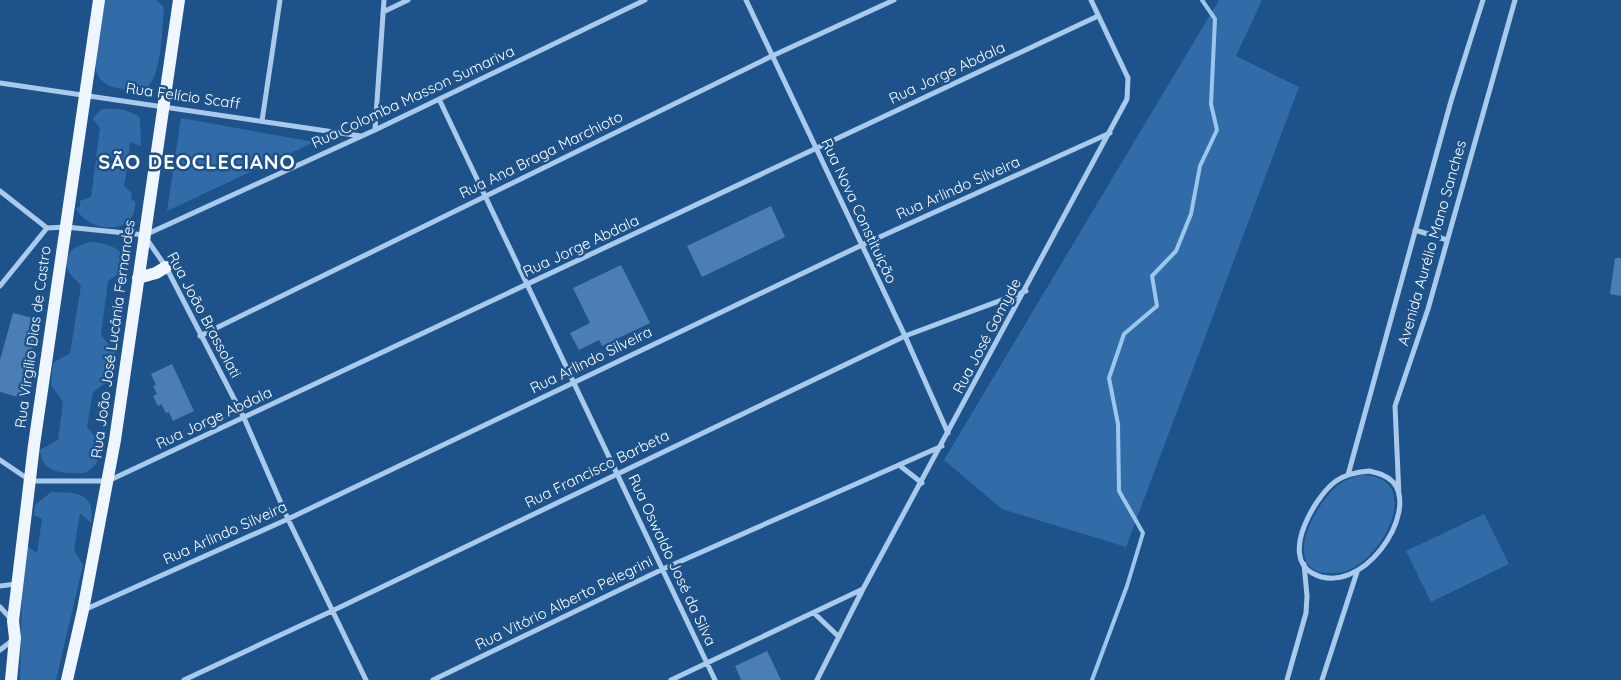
<svg xmlns="http://www.w3.org/2000/svg" width="1621" height="680" viewBox="0 0 1621 680" font-family="Quicksand,sans-serif">
<style>
.green{fill:#326ca8}
.lines{fill:none;stroke-linecap:round;stroke-linejoin:round}
.stream{stroke:#9dc6ed;stroke-width:4}
.building{fill:#4b7eb4}
.minor{stroke:#aacaec;stroke-width:5}
.primary{stroke:#eff6ff;stroke-width:12}
.labels{text-anchor:middle;stroke-width:5;stroke-linejoin:round;paint-order:stroke}
.street-label{font-size:15px;fill:#fff;stroke:#1e528a}
.district-label{font-size:20px;font-weight:bold;letter-spacing:1px;fill:#fff;stroke:#1e528a}
</style>
<rect width="100%" height="100%" fill="#1e528a"/>
<path class="green" d="M 104,0 L 157,0 L 164,8 C 162,25 162,77 147,87 C 138,93 127,90 117,88 C 103,85 97,78 95,65 Z
M 1219,0 L 1262,0 L 1236,56 L 1299,87 L 1126,547 L 1002,509 L 944,460 Z
M 104,109 C 118,108 129,109 140,118 L 141,146 L 130,142 L 128,161 L 96,157 L 100,128 L 93,119 L 100,110 Z
M 181,118 L 314,142 L 167,211 Z
M 96,160 L 128,164 L 124,186 L 132,193 L 131,200 L 135,201 C 138,236 88,234 76,208 L 80,207 L 80,201 L 91,197 Z
M 91,242 C 109,244 126,247 125,269 L 108,281 L 101,335 L 115,352 L 110,380 L 93,392 L 87,427 L 101,445 C 100,459 97,466 85,473 C 65,473 42,475 40,450 L 58,440 L 63,402 L 51,385 L 53,363 L 70,353 L 81,286 C 77,281 70,275 68,270 C 61,253 78,244 91,242 Z
M 1362,475 C 1430,476 1377,574 1335,573 C 1328,573 1319,574 1313,569 C 1288,551 1320,500 1337,486 C 1344,480 1353,477 1362,475 Z
M 51,492 C 77,493 95,491 91,523 L 80,513 L 74,550 L 83,565 L 56,680 L 20,680 L 22,598 L 27,546 L 37,553 L 42,519 L 34,515 L 35,505 Z
M 1484,514 L 1509,564 L 1431,602 L 1406,551 Z"/>
<g class="lines">
<path class="stream" d="M 1092,680 L 1127,586 L 1143,533 L 1119,491 L 1118,424 L 1109,378 L 1124,334 L 1157,306 L 1152,276 L 1176,251 L 1191,214 L 1200,166 L 1217,130 L 1211,104 L 1215,19 L 1202,0"/>
</g>
<path class="building" d="M 771,206 L 785,237 L 702,277 L 687,246 Z
M 1615,258 L 1621,258 L 1621,296 L 1610,294 Z
M 621,265 L 650,323 L 602,346 L 599,340 L 579,350 L 570,333 L 590,323 L 573,288 Z
M 13,313 L 40,320 L 24,380 L 26,381 L 22,398 L 0,392 L 0,360 Z
M 172,364 L 194,411 L 173,421 L 169,412 L 166,413 L 161,404 L 158,406 L 153,396 L 157,394 L 153,386 L 156,385 L 151,374 Z
M 767,651 L 781,680 L 741,680 L 735,666 Z"/>
<g class="lines">
<path class="minor" d="M 746,0 L 905,336 L 948,433
M 383,12 L 408,0
M 0,83 L 361,136
M 439,99 L 715,680
M 262,121 L 280,0
M 375,130 L 384,0
M 0,191 L 47,228 L 66,227 L 145,235 L 375,130 L 645,0
M 1415,230 L 1447,240
M 146,238 L 166,267 L 244,418 L 288,519 L 366,680
M 0,286 L 47,228
M 200,336 L 772,56 L 894,0
M 0,460 L 31,481 L 108,481 L 1098,16
M 899,465 L 922,483
M 1369,471 C 1378,473 1386,475 1393,482 C 1420,513 1361,600 1312,573 C 1280,555 1316,495 1336,481 C 1346,474 1357,472 1369,471 Z
M 1348,475 L 1451,101 L 1483,0
M 1399,496 L 1395,406 L 1428,309 L 1515,0
M 0,586 L 16,584
M 0,607 L 11,619
M 84,610 L 288,519 L 862,245 L 1110,133
M 814,613 L 839,637
M 0,650 L 13,640
M 184,680 L 332,611 L 905,336 L 1026,291
M 433,680 L 663,569 L 942,446
M 671,680 L 863,589
M 817,680 L 863,589 L 1127,99 L 1128,78 L 1091,0
M 1287,680 L 1306,613 L 1307,596 L 1304,564
M 1322,680 L 1357,572"/>
<path class="primary" d="M 138,278 L 156,273 L 166,267
M 11,680 L 15,638 L 13,621 L 34,445 L 99,0
M 67,680 L 83,610 L 115,440 L 179,0"/>
</g>
<g class="labels">
<g class="street-label">
<text transform="translate(947 73) rotate(-25)" y="5">Rua Jorge Abdala</text>
<text transform="translate(183 96) rotate(8)" y="5">Rua Felício Scaff</text>
<text transform="translate(413 97) rotate(-25)" y="5">Rua Colomba Masson Sumariva</text>
<text transform="translate(541 155) rotate(-26)" y="5">Rua Ana Braga Marchioto</text>
<text transform="translate(958 188) rotate(-24)" y="5">Rua Arlindo Silveira</text>
<text transform="translate(859 211) rotate(65)" y="5">Rua Nova Constituição</text>
<text transform="translate(1432 243) rotate(-74)" y="5">Avenida Aurélio Mano Sanches</text>
<text transform="translate(581 246) rotate(-25)" y="5">Rua Jorge Abdala</text>
<text transform="translate(204 315) rotate(62)" y="5">Rua João Brassolati</text>
<text transform="translate(987 336) rotate(-62)" y="5">Rua José Gomyde</text>
<text transform="translate(33 337) rotate(-82)" y="5">Rua Virgílio Dias de Castro</text>
<text transform="translate(113 339) rotate(-82)" y="5">Rua João José Lucânia Fernandes</text>
<text transform="translate(591 360) rotate(-26)" y="5">Rua Arlindo Silveira</text>
<text transform="translate(214 418) rotate(-25)" y="5">Rua Jorge Abdala</text>
<text transform="translate(597 469) rotate(-26)" y="5">Rua Francisco Barbeta</text>
<text transform="translate(225 533) rotate(-24)" y="5">Rua Arlindo Silveira</text>
<text transform="translate(672 560) rotate(65)" y="5">Rua Oswaldo José da Silva</text>
<text transform="translate(564 603) rotate(-26)" y="5">Rua Vitório Alberto Pelegrini</text>
</g>
<g class="district-label">
<text x="197" y="169">SÃO DEOCLECIANO</text>
</g>
</g>
</svg>
